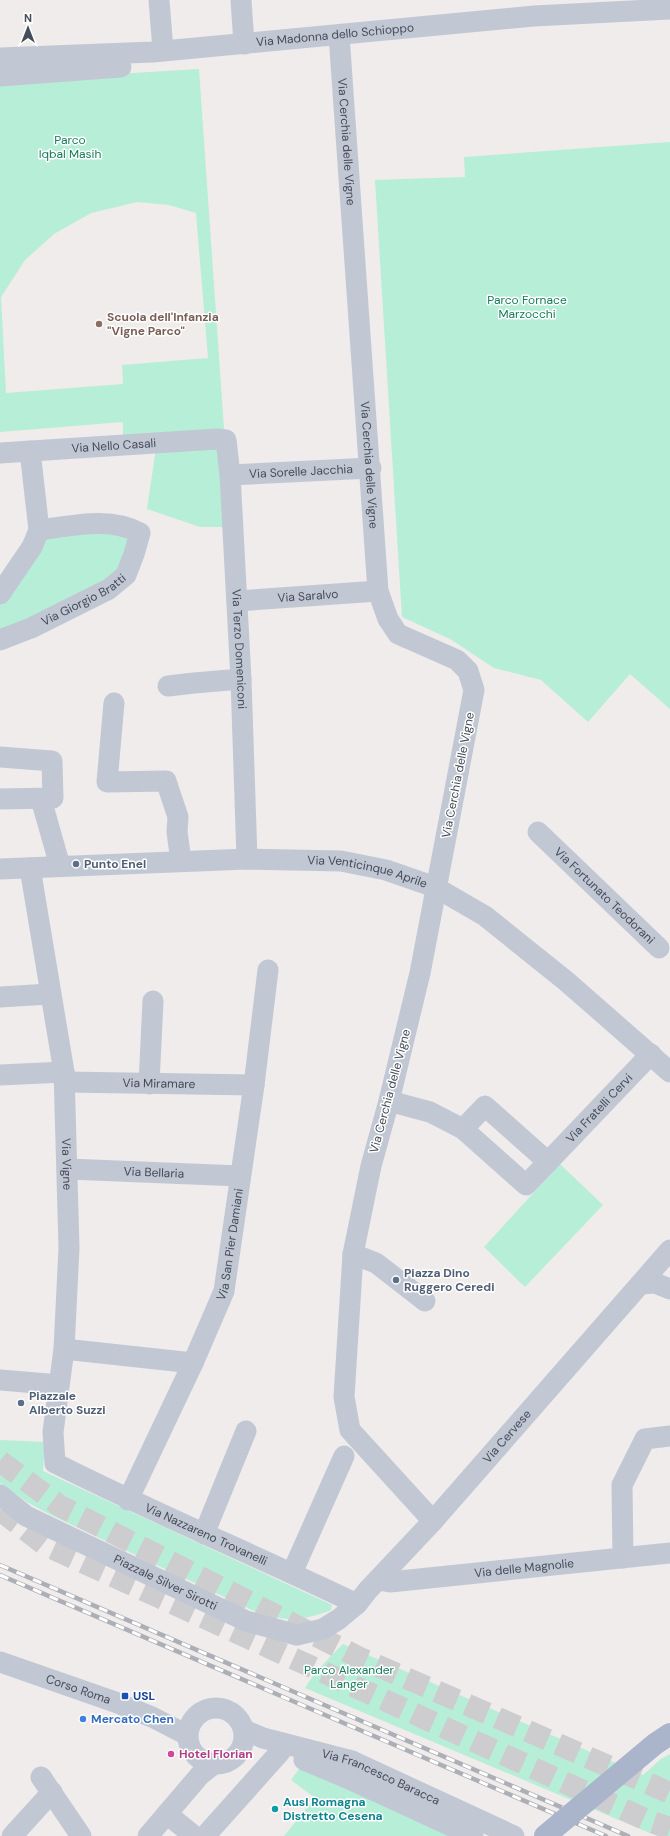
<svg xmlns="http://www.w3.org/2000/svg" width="670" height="1836" viewBox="0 0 670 1836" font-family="'DM Sans',sans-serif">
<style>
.green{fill:#b7eed7;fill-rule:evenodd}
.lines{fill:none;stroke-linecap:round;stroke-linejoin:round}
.highway-tunnel{stroke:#cdccce;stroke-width:22;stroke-dasharray:22 11;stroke-linecap:butt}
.minor{stroke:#c1c8d4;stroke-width:21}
.rail-casing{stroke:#adafb6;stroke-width:4.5}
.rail{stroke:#fff;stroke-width:3;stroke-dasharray:9;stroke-linecap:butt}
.major-bridge{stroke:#aab5cc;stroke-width:22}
.education-dot{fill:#8d6e63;stroke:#fff;stroke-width:1.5}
.service-dot{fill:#5c6f8a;stroke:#fff;stroke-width:1.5}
.transit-dot{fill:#1a4fb4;stroke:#fff;stroke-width:1.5}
.shop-dot{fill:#3f7fe0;stroke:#fff;stroke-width:1.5}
.hotel-dot{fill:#d1479c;stroke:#fff;stroke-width:1.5}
.culture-dot{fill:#0f9aa8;stroke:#fff;stroke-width:1.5}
.labels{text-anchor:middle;stroke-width:3;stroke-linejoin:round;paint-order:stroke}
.street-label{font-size:12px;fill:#444b59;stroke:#fff}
.park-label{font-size:12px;fill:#157a5a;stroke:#fff}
.education-label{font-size:12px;font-weight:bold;fill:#785e54;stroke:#fff;text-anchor:start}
.service-label{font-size:12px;font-weight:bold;fill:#4e5e75;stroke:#fff;text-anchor:start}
.transit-label{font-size:12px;font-weight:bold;fill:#164399;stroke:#fff;text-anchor:start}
.shop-label{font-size:12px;font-weight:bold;fill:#366cbe;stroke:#fff;text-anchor:start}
.hotel-label{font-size:12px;font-weight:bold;fill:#b23c85;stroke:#fff;text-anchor:start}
.culture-label{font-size:12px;font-weight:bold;fill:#0d838f;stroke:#fff;text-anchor:start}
</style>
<rect width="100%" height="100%" fill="#efeceb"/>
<path class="green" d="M 199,69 L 224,429 L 123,436 L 123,422 L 0,432 L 0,81 ZM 137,202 L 169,205 L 196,213 L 208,358 L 122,365 L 123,384 L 6,393 L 1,297 L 25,260 L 54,234 L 91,213 Z
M 670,142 L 670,709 L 630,674 L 588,722 L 541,680 L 494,668 L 450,639 L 402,617 L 375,180 L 465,177 L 464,157 Z
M 156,448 L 216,449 L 220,456 L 224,527 L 200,527 L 147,509 Z
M 96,526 L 128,531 L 127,565 L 103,586 L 0,637 L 0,600 L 44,538 Z
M 560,1164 L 603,1205 L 525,1287 L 484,1247 Z
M 0,1440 L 45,1442 L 43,1471 L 332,1605 L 331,1610 C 299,1622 286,1622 254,1611 L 49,1514 L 27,1502 L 0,1483 Z
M 343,1644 L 643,1775 L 661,1759 L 670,1754 L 670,1836 L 657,1836 L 305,1688 C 315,1671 329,1658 343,1644 Z
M 301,1766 L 452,1836 L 284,1836 L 315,1798 L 291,1780 Z"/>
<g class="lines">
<path class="highway-tunnel" d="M 0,1461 L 60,1506 L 360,1658 L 670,1793
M 0,1510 L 45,1545 L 649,1821 L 670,1828"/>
<g class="minor">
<path d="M 159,0 L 163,50"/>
<path d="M 241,0 L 244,44"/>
<path id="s1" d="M 339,35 L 378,591 L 388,619 L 398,634 L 457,660 L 468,671 L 474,690 L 420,973 L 389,1101 L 371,1166 L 353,1254 L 344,1397 L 350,1430 L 433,1521"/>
<path id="s2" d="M 0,58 L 153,52 L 534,16 L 670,9"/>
<path d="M 0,76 L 121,67"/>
<path id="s3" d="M 0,453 L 217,439 L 226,440 L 230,475 L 241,679 L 247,859"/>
<path id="s4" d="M 230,475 L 371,468"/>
<path d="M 0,594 L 32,547 L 39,530 L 30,451"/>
<path id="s5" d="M 237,601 L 378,591"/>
<path id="s6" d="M 0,640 L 31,628 L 109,589 L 126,575 L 134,554 L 140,533 C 110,516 72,526 39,530"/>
<path d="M 168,686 L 194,683 L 241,679"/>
<path d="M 114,703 L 107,782 L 166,781 L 178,817 L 177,832 L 181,861"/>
<path d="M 0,757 L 52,761 L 53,798 L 0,799"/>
<path d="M 41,799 L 60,866"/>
<path id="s7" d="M 538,832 L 659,948"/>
<path id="s8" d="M 30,868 L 64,1072 L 69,1248 L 64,1349 L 53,1432 L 55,1463 C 154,1513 257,1556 357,1604"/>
<path id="s9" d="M 0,869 L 247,859 L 341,861 L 386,870 L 435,887 L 485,916 L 566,981 L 670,1072"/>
<path d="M 0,997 L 50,994"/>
<path d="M 0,1075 L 64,1072"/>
<path id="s10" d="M 65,1082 L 254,1085"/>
<path d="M 149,1084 L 153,1001"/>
<path id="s11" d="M 389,1101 L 430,1112 L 463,1129 L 526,1185 L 651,1054"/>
<path d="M 463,1129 L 485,1106 L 548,1162"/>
<path id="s12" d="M 68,1169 L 240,1176"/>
<path d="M 353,1254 L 376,1263 L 425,1301"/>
<path d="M 641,1284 L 655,1283 L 670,1289"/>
<path d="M 64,1349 L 193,1363"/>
<path d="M 0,1380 L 48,1384 L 58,1389"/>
<path id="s13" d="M 0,1495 L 26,1516 L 246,1621 L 297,1635 L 323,1629 L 339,1619 L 357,1604 L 368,1590 L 433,1521 L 670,1250"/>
<path id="s14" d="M 128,1500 L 193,1363 L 224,1291 L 254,1085 L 268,970"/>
<path d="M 204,1534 L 246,1431"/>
<path d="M 623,1558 L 622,1485 L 645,1439 L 670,1436"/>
<path d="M 292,1573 L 344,1456"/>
<path id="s15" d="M 378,1580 L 390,1582 L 670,1553"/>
<path id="s16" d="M 0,1662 L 115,1702 L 152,1717 L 187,1735"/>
<circle cx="216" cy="1736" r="28"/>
<path id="s17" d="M 244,1730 L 263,1738 L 352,1761 L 514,1836"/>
<path d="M 304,1760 L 347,1778 L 473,1836"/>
<path d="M 41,1777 L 81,1836"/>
<path d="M 167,1814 L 194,1836"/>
<path d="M 12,1836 L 52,1792"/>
<path d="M 148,1836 L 200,1775 L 214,1764"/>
<path d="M 205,1836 L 280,1752"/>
</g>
<g class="rail-casing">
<path id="rail" d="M 0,1565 L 628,1836
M 0,1575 L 606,1836"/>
</g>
<use href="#rail" class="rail"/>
<path class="major-bridge" d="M 545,1836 L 655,1744 L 670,1734"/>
</g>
<circle class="education-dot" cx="99" cy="324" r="4"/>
<g class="service-dot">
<circle cx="76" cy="864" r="4"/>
<circle cx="396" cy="1280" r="4"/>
<circle cx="21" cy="1403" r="4"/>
</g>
<rect class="transit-dot" x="121" y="1692" width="8" height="8" rx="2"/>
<circle class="shop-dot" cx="83" cy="1719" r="4"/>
<circle class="hotel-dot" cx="171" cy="1754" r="4"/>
<circle class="culture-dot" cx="275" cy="1809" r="4"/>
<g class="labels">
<g class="street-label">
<text dy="4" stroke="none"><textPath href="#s2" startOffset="336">Via Madonna dello Schioppo</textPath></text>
<text dy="4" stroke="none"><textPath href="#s1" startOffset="107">Via Cerchia delle Vigne</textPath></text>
<text dy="4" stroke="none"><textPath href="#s3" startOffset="114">Via Nello Casali</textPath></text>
<text dy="4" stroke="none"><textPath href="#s1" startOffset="431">Via Cerchia delle Vigne</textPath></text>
<text dy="4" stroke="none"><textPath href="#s4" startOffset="71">Via Sorelle Jacchia</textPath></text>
<text dy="4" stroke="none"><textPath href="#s5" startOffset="71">Via Saralvo</textPath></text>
<text dy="4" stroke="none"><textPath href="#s6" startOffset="93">Via Giorgio Bratti</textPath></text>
<text dy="4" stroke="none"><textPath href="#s3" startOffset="436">Via Terzo Domeniconi</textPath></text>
<text transform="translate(458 775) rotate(-79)" y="4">Via Cerchia delle Vigne</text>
<text dy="4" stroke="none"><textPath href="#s9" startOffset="369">Via Venticinque Aprile</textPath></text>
<text dy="4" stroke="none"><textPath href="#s7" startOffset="92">Via Fortunato Teodorani</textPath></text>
<text dy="4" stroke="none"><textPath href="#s10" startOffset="94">Via Miramare</textPath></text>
<text transform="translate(390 1091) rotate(-75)" y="4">Via Cerchia delle Vigne</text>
<text dy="4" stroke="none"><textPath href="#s11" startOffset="270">Via Fratelli Cervi</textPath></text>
<text dy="4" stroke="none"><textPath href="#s8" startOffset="299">Via Vigne</textPath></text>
<text dy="4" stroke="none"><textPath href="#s12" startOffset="86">Via Bellaria</textPath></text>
<text dy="4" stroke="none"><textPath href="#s14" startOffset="277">Via San Pier Damiani</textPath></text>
<text dy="4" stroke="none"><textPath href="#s13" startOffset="624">Via Cervese</textPath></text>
<text dy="4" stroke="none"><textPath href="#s8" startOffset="766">Via Nazzareno Trovanelli</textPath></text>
<text dy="4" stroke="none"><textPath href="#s15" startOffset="147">Via delle Magnolie</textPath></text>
<text dy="4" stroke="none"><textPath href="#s13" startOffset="188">Piazzale Silver Sirotti</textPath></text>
<text dy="4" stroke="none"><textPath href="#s16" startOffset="83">Corso Roma</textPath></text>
<text dy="4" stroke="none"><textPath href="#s17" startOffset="145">Via Francesco Baracca</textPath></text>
</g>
<g class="park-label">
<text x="70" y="144">Parco<tspan x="70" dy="14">Iqbal Masih</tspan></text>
<text x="527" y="304">Parco Fornace<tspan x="527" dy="14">Marzocchi</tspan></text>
<text x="349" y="1674">Parco Alexander<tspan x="349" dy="14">Langer</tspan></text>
</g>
<g class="education-label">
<text x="107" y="321">Scuola dell'Infanzia<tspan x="107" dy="14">"Vigne Parco"</tspan></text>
</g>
<g class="service-label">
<text x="84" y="868">Punto Enel</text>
<text x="404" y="1277">Piazza Dino<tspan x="404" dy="14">Ruggero Ceredi</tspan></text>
<text x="29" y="1400">Piazzale<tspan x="29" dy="14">Alberto Suzzi</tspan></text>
</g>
<g class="transit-label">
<text x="133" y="1700">USL</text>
</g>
<g class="shop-label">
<text x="91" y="1723">Mercato Chen</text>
</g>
<g class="hotel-label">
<text x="179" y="1758">Hotel Florian</text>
</g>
<g class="culture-label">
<text x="283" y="1806">Ausl Romagna<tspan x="283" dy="14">Distretto Cesena</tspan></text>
</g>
</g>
<g transform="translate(28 28)" stroke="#ffffff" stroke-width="3" paint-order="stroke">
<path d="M0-3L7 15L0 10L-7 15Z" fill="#444b59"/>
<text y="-6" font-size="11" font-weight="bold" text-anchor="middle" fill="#444b59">N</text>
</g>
</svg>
